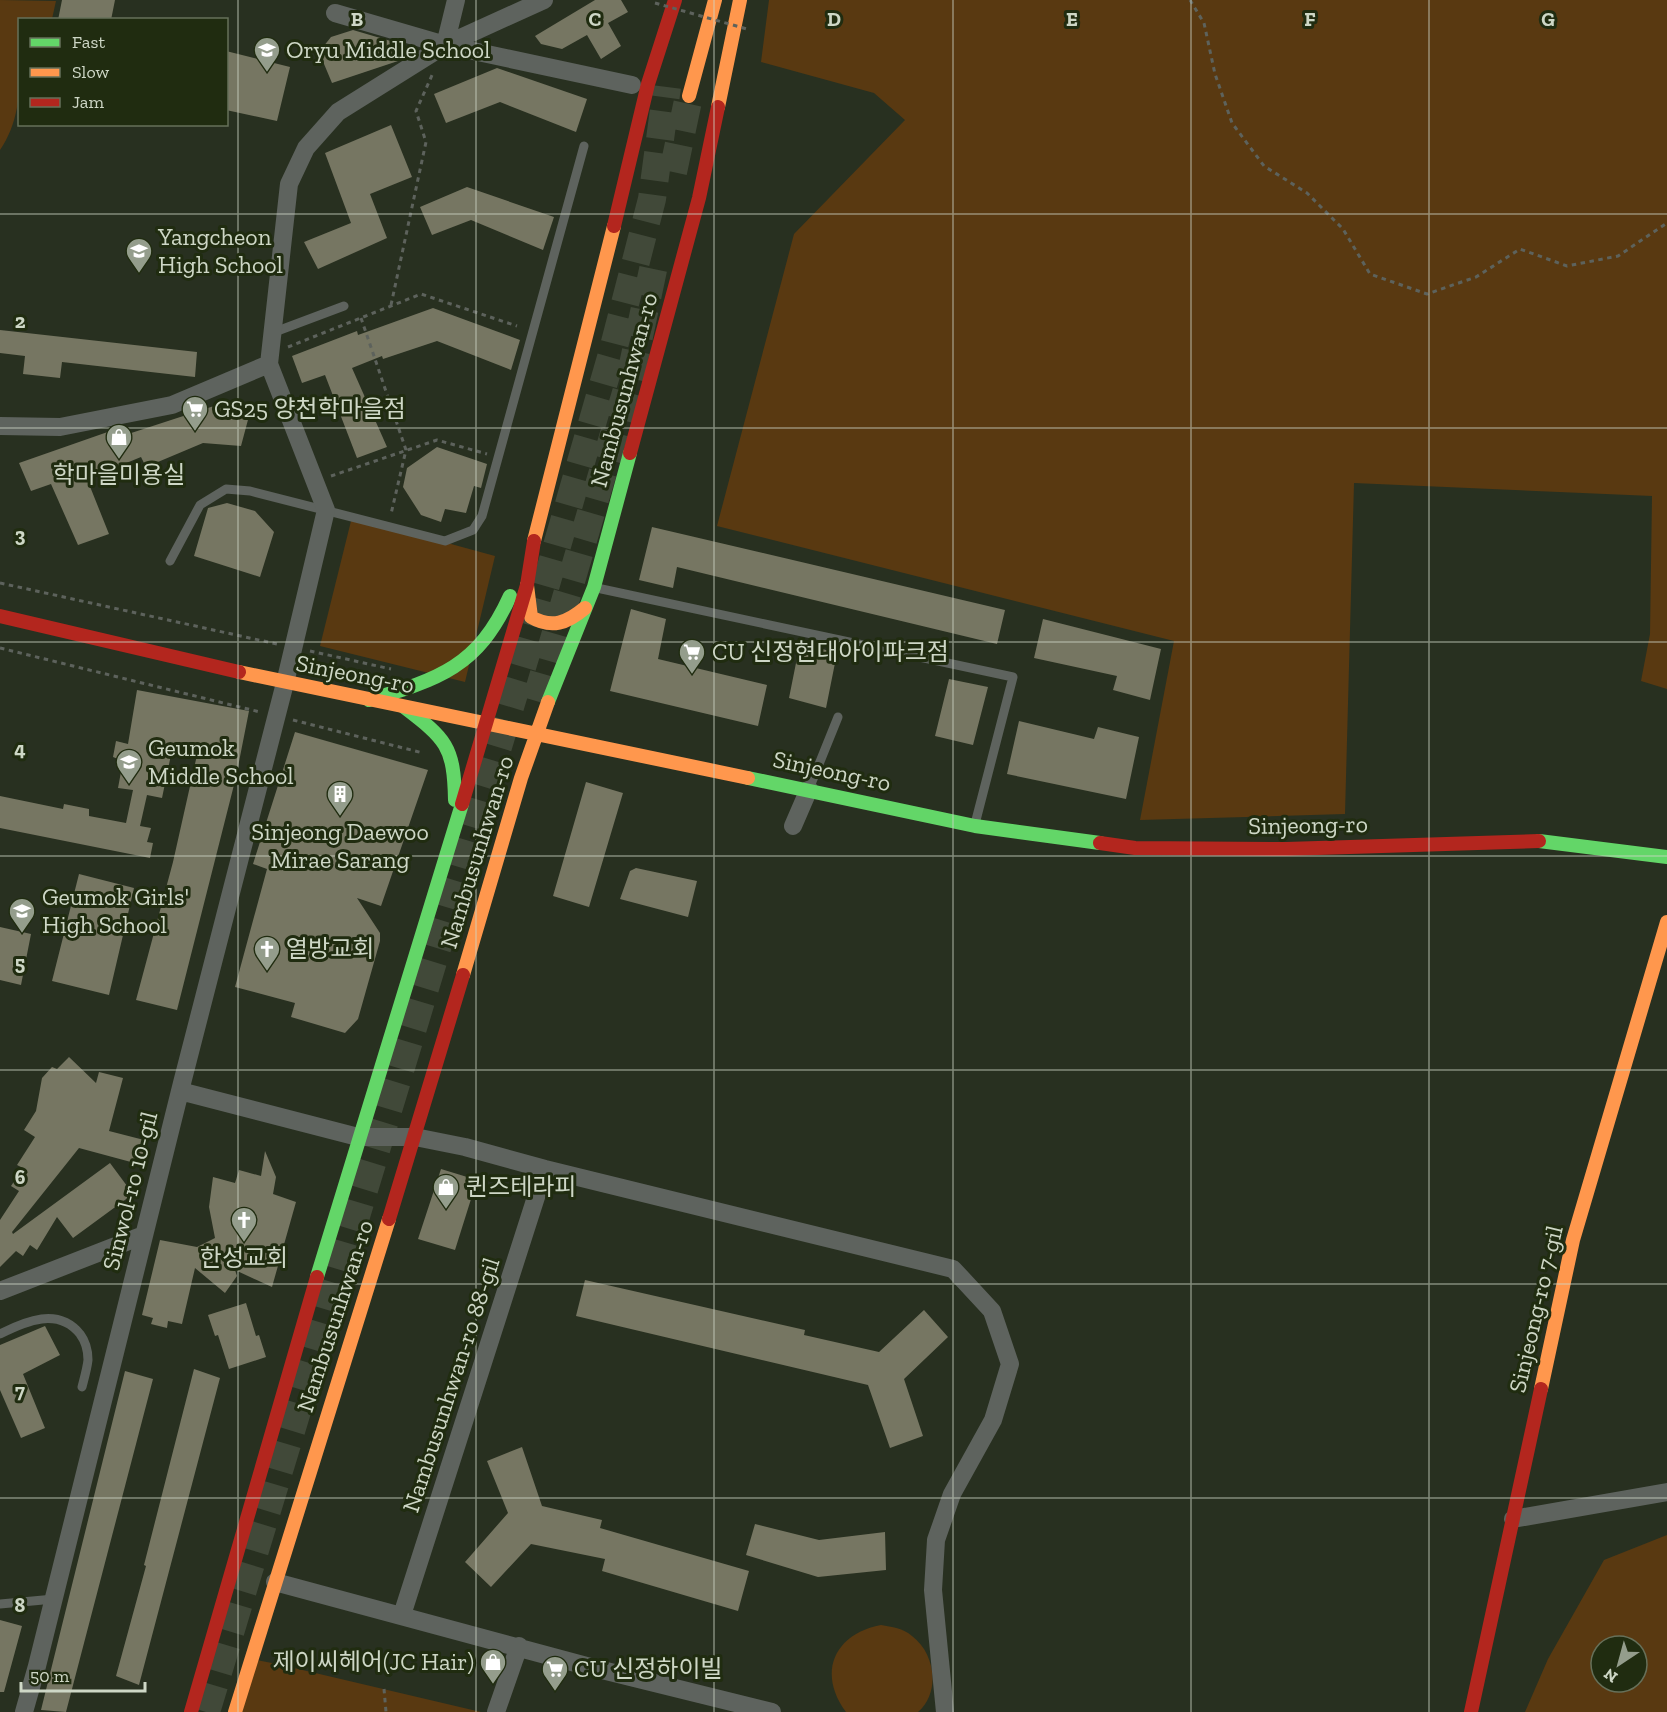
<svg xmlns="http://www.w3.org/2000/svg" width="1667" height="1712" viewBox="0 0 1667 1712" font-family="'Zilla Slab','Noto Sans KR',serif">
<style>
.green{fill:#593911;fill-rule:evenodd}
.building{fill:#767662}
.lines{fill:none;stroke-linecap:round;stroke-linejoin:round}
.primary-tunnel{stroke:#414939;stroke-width:28;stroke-dasharray:28 14;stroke-linecap:butt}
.path{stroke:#5d625c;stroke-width:3;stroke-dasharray:4.5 4.5;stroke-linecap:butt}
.lane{stroke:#5e635e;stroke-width:9}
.street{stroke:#5e635e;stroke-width:18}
.fast{stroke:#63d668;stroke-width:14}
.slow{stroke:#ff974d;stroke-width:14}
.jam{stroke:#b3261e;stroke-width:14}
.path-bridge{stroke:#5d625c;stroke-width:3;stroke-dasharray:4.5 4.5;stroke-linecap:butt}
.grid{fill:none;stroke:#ced7c6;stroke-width:1.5;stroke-opacity:0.55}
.labels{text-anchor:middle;stroke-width:6;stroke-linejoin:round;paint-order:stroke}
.poi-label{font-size:24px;fill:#ced7c6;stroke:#202c10;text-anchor:start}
.street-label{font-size:24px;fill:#ced7c6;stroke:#202c10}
.grid-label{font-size:20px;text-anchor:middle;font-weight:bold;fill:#ced7c6;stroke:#202c10;stroke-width:6;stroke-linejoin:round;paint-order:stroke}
</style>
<rect width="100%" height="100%" fill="#283020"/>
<path class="green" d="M 0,0 L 56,1 L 52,19 L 20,20 C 20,62 26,113 0,150 Z
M 769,0 L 1667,0 L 1667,689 L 1641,681 L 1650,634 L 1652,496 L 1354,483 L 1345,814 L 1140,820 L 1174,641 L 717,526 L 794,234 L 905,120 L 874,93 L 761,62 Z
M 352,517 L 495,556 L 465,682 L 320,646 Z
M 1667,1535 L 1667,1712 L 1525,1712 L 1548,1659 L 1604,1560 ZM 1601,1646 L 1637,1646 L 1637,1682 L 1601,1682 Z
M 881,1625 C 892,1627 903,1628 912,1636 C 935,1653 941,1692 918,1712 L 846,1712 C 817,1673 834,1634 881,1625 Z
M 252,1659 L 277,1664 L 481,1712 L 236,1712 Z"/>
<path class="building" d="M 62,0 L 115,0 L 111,20 L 58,20 Z
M 595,0 L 621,0 L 628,12 L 608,23 L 621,46 L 601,59 L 587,35 L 562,49 L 541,44 L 535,36 Z
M 353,30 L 394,42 L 398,61 L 332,83 L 319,52 L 331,37 Z
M 226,51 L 290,67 L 277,121 L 226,110 Z
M 497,68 L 587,99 L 576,132 L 500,102 L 446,123 L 434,94 Z
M 391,125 L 412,177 L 370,194 L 387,238 L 318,269 L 304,242 L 351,223 L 325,153 Z
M 467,187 L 554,217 L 543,250 L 471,220 L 432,235 L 420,207 Z
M 433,308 L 520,340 L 511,370 L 437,341 L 383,359 L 382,356 L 352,368 L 387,447 L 357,458 L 325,375 L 302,383 L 292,356 L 357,331 L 358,335 Z
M 0,330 L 197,352 L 195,377 L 62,362 L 60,378 L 23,374 L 25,356 L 0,353 Z
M 214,406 L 249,416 L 241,446 L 203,443 L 146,467 L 141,457 L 87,479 L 109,534 L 78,545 L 51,484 L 31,491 L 19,463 L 119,428 L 122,436 Z
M 437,447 L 487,464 L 481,488 L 474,486 L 466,513 L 445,509 L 441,522 L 421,515 L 403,487 L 407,468 Z
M 227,503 L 255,511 L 274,532 L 260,577 L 194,556 L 208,508 Z
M 652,527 L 1005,610 L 997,644 L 677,567 L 673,588 L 639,580 Z
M 631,609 L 666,619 L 658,659 L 767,685 L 758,726 L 610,691 Z
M 1043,619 L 1161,649 L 1150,700 L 1113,690 L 1117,676 L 1034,658 Z
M 800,643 L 837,653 L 826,708 L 789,698 Z
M 949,679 L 988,687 L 973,745 L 935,736 Z
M 137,690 L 249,711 L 236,777 L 177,1010 L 136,1000 L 173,862 L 197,755 L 172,750 L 162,798 L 147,795 L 140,826 L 151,828 L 147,842 L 153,843 L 150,858 L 0,828 L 0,796 L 63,809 L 64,804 L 89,809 L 89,816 L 126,823 L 133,790 L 118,788 L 123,761 L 113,757 L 116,741 L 128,744 Z
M 1019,721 L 1094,739 L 1098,727 L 1139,737 L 1126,799 L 1007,774 Z
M 295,732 L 428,770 L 381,906 L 357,898 L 380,933 L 380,941 L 358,1019 L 345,1033 L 291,1017 L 295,1003 L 235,987 L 267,869 L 253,864 Z
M 586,782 L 623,793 L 589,907 L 553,896 Z
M 636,868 L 697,881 L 688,917 L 620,899 L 630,871 Z
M 79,874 L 134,888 L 109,995 L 52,981 Z
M 0,927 L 31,934 L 21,985 L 0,980 Z
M 69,1057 L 96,1083 L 99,1072 L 123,1078 L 109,1131 L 148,1141 L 142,1165 L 79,1148 L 12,1232 L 13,1234 L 110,1163 L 133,1194 L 73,1238 L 57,1217 L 37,1250 L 30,1245 L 23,1256 L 16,1251 L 0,1267 L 0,1220 L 19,1191 L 11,1186 L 23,1168 L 17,1165 L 35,1137 L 24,1130 L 36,1111 L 42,1078 L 52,1067 L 57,1069 Z
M 265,1151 L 276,1177 L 273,1194 L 296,1202 L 272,1287 L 235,1270 L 237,1276 L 225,1293 L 195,1268 L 182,1324 L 168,1321 L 167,1328 L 151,1324 L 153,1318 L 142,1315 L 160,1240 L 197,1247 L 215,1238 L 209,1207 L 213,1177 L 235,1183 L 239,1170 L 261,1176 Z
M 441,1169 L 477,1180 L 455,1250 L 418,1239 Z
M 585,1280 L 805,1330 L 804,1335 L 879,1352 L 924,1310 L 948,1337 L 904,1379 L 923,1436 L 890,1448 L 868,1385 L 576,1316 Z
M 246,1303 L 256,1336 L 259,1335 L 266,1357 L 229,1369 L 218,1335 L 215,1336 L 208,1315 Z
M 45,1326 L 60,1355 L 23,1374 L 45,1428 L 21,1438 L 0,1390 L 0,1345 Z
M 194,1369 L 220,1378 L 139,1685 L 116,1676 L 146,1566 L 144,1565 Z
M 125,1371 L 153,1379 L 66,1712 L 41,1710 Z
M 522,1447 L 542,1506 L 602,1520 L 600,1528 L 749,1571 L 738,1611 L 602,1571 L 605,1559 L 531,1544 L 491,1587 L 465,1562 L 508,1513 L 487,1461 Z
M 755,1524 L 819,1540 L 885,1532 L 886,1570 L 818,1577 L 746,1555 Z
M 0,1620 L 22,1626 L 4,1692 L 0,1692 Z"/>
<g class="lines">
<path class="primary-tunnel" d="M 673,172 L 689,96
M 536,701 L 630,379 L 654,265
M 206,1712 L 526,654 L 612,354 L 652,199 L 667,87"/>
<path class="path" d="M 1190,0 L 1204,23 L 1215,74 L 1232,123 L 1264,166 L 1307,193 L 1343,229 L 1370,274 L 1427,294 L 1476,277 L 1520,249 L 1567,266 L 1618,256 L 1667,223
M 391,305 L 426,142 L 416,111 L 433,73
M 361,318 L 406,450 L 391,514
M 288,347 L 421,294 L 517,326
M 331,476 L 437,440 L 487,454
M 0,583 L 277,644
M 0,648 L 260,712
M 310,651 L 391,669
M 293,720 L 423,753
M 384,1689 L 386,1712"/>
<path class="lane" d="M 272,333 L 344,306
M 170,561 L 200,505 L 226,489 L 250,491 L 445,541 L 473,530 L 482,516 L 584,146
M 597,588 L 1013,677 L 975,824
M 809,789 L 838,717
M 0,1334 C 26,1321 58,1307 80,1334 C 86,1342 88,1350 88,1360 C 87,1369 84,1379 82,1387
M 0,1604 L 54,1599"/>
<path class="street" d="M 335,13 L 445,45 L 632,85
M 445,45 L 456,0
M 0,426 L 60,427 L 172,405 L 269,364
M 793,826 L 809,789
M 180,1091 L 358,1137 L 415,1137 L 465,1147 L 545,1169 L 953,1269 L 992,1311 L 1010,1364 L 993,1420 L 952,1494 L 936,1540 L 933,1590 L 945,1712
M 0,1291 L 144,1235
M 1513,1519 L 1667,1492
M 275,1582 L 594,1668 L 772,1712
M 402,1615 L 545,1169
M 24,1712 L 37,1666 L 182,1083 L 285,683 L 326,510 L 269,364 L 289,184 L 306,148 L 338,112 L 445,45 L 544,0
M 496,1712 L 519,1646"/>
<path class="fast" d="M 369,700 C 439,679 478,667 510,596
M 548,702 L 594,587 L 630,453
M 404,707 C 446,739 454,746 455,800
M 748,778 L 975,826 L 1100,843
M 1539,841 L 1667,857
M 317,1277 L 462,804"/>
<path class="slow" d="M 689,96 L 715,0
M 718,107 L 740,0
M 534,541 L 614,226
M 527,585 L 531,617 C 552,629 567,623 585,608
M 239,672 L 748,778
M 463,975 L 521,778 L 548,702
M 1541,1389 L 1573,1240 L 1667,922
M 235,1712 L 389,1219"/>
<path class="jam" d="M 614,226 L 648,84 L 675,0
M 630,453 L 699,198 L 718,107
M 0,616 L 239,672
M 462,804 L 527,585 L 534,541
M 1100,843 L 1135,848 L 1286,849 L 1539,841
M 389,1219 L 463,975
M 191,1712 L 317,1277
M 1471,1712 L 1541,1389"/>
<path class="path-bridge" d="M 655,3 L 747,29"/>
</g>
<path class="grid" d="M 238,0 L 238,1712M 476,0 L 476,1712M 714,0 L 714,1712M 953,0 L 953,1712M 1191,0 L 1191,1712M 1429,0 L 1429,1712M 0,214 L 1667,214M 0,428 L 1667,428M 0,642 L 1667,642M 0,856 L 1667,856M 0,1070 L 1667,1070M 0,1284 L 1667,1284M 0,1498 L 1667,1498"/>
<defs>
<g id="school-pin" transform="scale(1.35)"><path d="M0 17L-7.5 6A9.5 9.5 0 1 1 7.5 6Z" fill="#949d8c" stroke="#202c10"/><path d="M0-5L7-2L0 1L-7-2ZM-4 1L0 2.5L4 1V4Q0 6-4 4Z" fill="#fff"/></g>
<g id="supermarket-pin" transform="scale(1.35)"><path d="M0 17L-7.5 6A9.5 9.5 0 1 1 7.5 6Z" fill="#949d8c" stroke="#202c10"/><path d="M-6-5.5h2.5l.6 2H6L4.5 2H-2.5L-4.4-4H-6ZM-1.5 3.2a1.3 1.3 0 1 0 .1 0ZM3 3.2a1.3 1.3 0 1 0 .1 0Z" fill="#fff"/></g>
<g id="shop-pin" transform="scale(1.35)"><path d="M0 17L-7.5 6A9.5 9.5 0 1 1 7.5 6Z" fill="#949d8c" stroke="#202c10"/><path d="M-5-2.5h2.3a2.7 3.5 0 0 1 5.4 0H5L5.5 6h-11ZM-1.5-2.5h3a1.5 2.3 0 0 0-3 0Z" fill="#fff"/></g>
<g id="building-pin" transform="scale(1.35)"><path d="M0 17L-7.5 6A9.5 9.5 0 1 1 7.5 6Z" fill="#949d8c" stroke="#202c10"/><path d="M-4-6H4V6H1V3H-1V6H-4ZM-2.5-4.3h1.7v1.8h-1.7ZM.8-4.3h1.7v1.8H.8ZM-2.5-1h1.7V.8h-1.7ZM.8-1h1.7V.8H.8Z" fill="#fff"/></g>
<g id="church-pin" transform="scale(1.35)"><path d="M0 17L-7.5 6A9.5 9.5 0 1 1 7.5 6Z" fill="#949d8c" stroke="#202c10"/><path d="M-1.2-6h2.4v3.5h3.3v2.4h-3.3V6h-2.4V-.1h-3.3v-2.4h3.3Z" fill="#fff"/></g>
</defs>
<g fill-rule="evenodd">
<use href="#school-pin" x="267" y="50"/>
<use href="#school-pin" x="139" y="251"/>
<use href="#supermarket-pin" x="195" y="409"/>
<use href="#shop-pin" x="119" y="437"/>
<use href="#supermarket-pin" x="692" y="652"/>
<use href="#school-pin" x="129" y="762"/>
<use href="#building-pin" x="340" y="794"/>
<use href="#school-pin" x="22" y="911"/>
<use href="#church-pin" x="267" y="949"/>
<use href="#shop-pin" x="446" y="1187"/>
<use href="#church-pin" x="244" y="1220"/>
<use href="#shop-pin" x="493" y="1662"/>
<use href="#supermarket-pin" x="555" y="1669"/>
</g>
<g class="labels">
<g class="poi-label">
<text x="286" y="58">Oryu Middle School</text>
<text x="158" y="245">Yangcheon<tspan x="158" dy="28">High School</tspan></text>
<text x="214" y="417">GS25 양천학마을점</text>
<text x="119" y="483" text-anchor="middle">학마을미용실</text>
<text x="712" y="660">CU 신정현대아이파크점</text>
<text x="148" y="756">Geumok<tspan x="148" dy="28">Middle School</tspan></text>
<text x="340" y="840" text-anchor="middle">Sinjeong Daewoo<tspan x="340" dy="28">Mirae Sarang</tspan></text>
<text x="42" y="905">Geumok Girls'<tspan x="42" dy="28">High School</tspan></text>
<text x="286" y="957">열방교회</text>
<text x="466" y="1195">퀸즈테라피</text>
<text x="244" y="1266" text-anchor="middle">한성교회</text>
<text x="474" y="1670" text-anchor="end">제이씨헤어(JC Hair)</text>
<text x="574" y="1677">CU 신정하이빌</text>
</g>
<g class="street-label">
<text transform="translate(624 390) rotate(-75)" y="8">Nambusunhwan-ro</text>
<text transform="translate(355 674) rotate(11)" y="8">Sinjeong-ro</text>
<text transform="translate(832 771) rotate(12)" y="8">Sinjeong-ro</text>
<text transform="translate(1308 825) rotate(-1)" y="8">Sinjeong-ro</text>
<text transform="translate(477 852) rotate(-73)" y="8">Nambusunhwan-ro</text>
<text transform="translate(130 1191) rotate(-76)" y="8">Sinwol-ro 10-gil</text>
<text transform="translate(1536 1309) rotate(-77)" y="8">Sinjeong-ro 7-gil</text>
<text transform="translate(335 1316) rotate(-72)" y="8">Nambusunhwan-ro</text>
<text transform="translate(451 1385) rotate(-72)" y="8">Nambusunhwan-ro 88-gil</text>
</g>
</g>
<g class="grid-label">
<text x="357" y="26">B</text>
<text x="595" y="26">C</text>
<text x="834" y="26">D</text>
<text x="1072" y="26">E</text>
<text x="1310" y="26">F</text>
<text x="1548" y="26">G</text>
<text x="20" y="328">2</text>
<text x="20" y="542">3</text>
<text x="20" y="756">4</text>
<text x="20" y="970">5</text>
<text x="20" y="1184">6</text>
<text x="20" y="1398">7</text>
<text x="20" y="1612">8</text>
</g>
<rect x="18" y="18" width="210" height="108" fill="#202c10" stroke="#667059" stroke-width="1.5"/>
<rect x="30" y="38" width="30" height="9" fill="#63d668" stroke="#667059" stroke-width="1.5"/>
<text x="72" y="48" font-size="18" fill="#ced7c6">Fast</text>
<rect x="30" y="68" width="30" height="9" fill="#ff974d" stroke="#667059" stroke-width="1.5"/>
<text x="72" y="78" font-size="18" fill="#ced7c6">Slow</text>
<rect x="30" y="98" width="30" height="9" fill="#b3261e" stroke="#667059" stroke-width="1.5"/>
<text x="72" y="108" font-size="18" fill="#ced7c6">Jam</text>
<g transform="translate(1619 1664) rotate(216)"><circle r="28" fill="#202c10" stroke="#667059" stroke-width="1.5"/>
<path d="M0-4.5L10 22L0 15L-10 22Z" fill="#949d8c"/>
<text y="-9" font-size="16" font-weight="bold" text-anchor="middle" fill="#ced7c6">N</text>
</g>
<path d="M21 1682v9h124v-9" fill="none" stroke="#ced7c6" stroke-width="3"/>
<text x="30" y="1682" font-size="18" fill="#ced7c6" stroke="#202c10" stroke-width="4.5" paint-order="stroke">50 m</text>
</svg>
